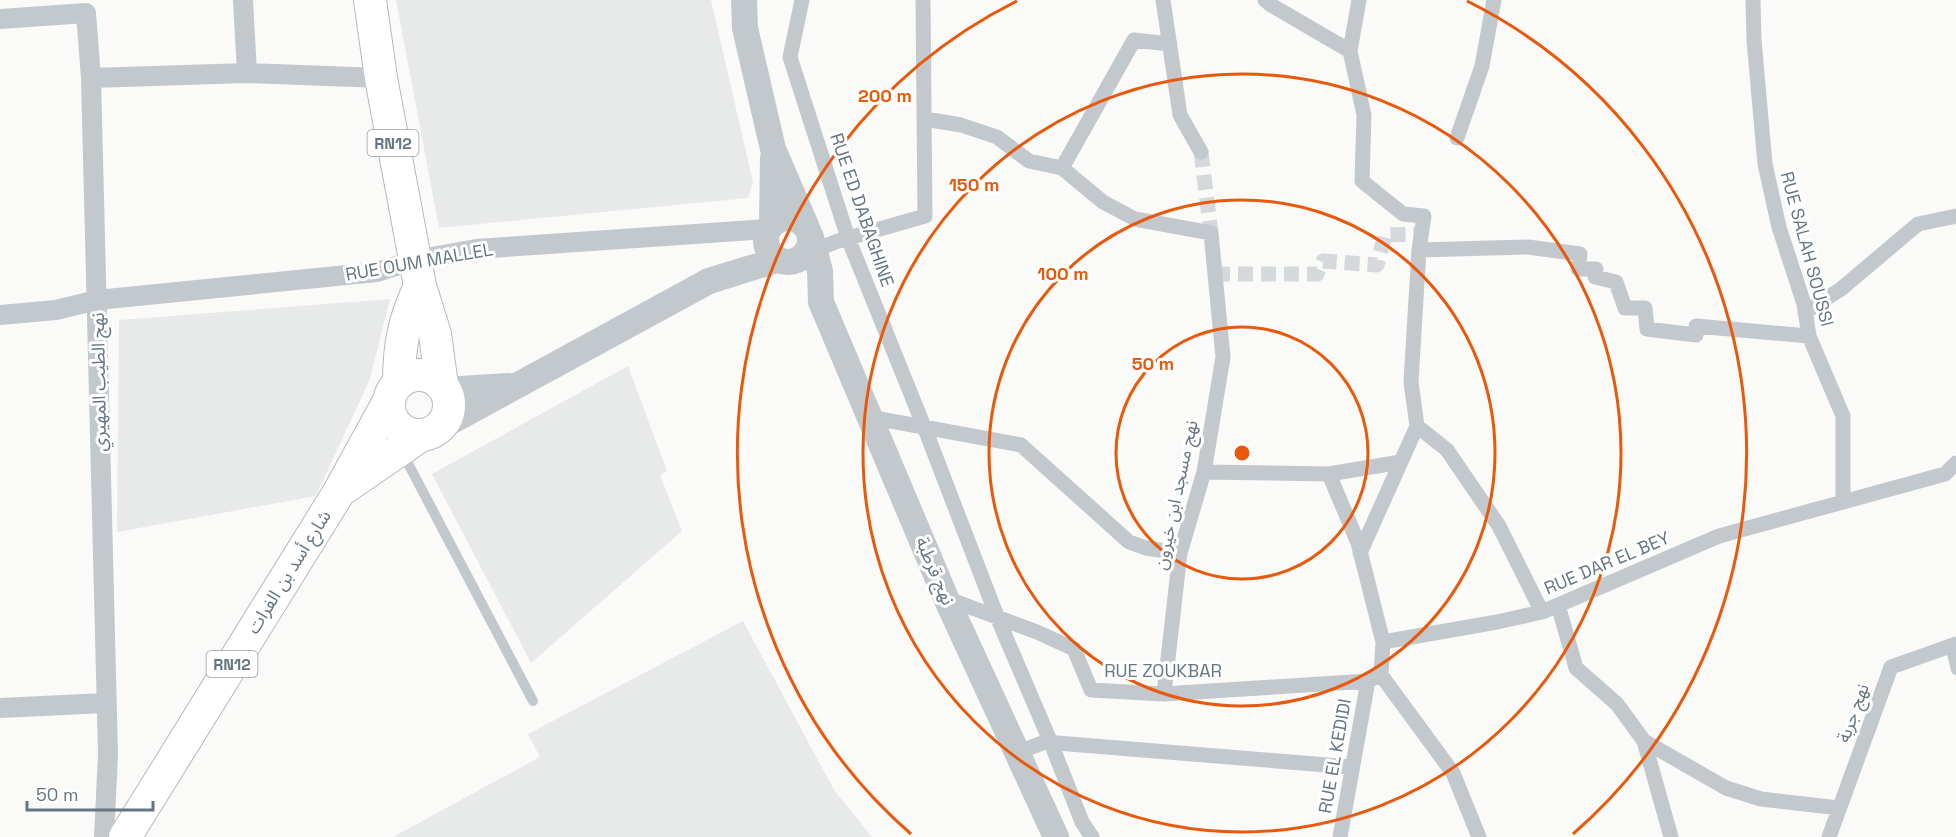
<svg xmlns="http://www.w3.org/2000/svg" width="1956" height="837" viewBox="0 0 1956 837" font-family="'Space Grotesk','Noto Sans Arabic',sans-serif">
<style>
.built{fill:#e8e9e9}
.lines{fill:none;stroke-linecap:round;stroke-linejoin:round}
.pedestrian-tunnel{stroke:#d5d9db;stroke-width:15;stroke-dasharray:15 8;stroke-linecap:butt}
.primary-casing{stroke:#b5babe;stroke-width:34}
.service{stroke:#c3c8cc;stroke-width:10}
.pedestrian{stroke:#c3c8cc;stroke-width:15}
.minor{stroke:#c3c8cc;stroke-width:20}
.tertiary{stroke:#c3c8cc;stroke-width:26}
.primary{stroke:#fff;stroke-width:32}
.ring{fill:none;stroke:#e8590c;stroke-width:3}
.labels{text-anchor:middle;stroke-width:6;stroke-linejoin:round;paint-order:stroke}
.shield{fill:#fff;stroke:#939fa8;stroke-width:1.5}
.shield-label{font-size:16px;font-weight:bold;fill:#657683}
.street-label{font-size:18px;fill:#657683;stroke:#fff}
.centre{fill:#e8590c;stroke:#fff;stroke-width:3}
.ring-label{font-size:18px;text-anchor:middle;font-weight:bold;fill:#e8590c;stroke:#fff;stroke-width:6;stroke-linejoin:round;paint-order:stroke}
</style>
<rect width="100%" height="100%" fill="#fafaf8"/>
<path class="built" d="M 396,0 L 711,0 L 753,182 L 748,198 L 439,228 Z
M 390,299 L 370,379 L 316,496 L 117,532 L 119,320 Z
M 628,366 L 667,471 L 660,475 L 682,531 L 531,663 L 432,474 Z
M 743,621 L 834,790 L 872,837 L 393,837 L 540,757 L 528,734 Z"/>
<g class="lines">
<path class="pedestrian-tunnel" d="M 1201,152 L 1211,233
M 1215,274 L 1317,274 L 1323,261 L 1377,265 L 1385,235 L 1421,234"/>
<g class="primary-casing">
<path id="primary" d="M 370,0 L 381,78 L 420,286 L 435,334 L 442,386
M389 405a30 30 0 1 1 60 0a30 30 0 1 1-60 0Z
M 399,383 C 399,345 404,320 420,286
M 344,488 L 420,436
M 125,837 L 339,492 L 389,401"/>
</g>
<path class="service" d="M 402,452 L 533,701
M 1950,645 L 1956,670"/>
<path class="pedestrian" d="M 802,0 L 790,57 L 848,238 L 925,429 L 998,619 L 1051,743 L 1082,822 L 1092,837
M 1163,0 L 1180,115 L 1201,152
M 1265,0 L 1271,5 L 1350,51
M 1359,0 L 1350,51 L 1364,115 L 1362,181 L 1403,214 L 1424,216 L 1419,250 L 1528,247 L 1580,254 L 1578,269 L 1596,269 L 1595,277 L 1616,282 L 1625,308 L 1645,308 L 1647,329 L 1696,335 L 1696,326 L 1809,336
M 1753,0 L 1754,40 L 1765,164 L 1779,227 L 1804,304 L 1809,336 L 1843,416 L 1843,501
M 925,119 L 961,125 L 997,137 L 1029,161 L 1062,168 L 1134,40 L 1170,44
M 1457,138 L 1482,66 L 1494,0
M 1062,168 L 1103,202 L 1135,219 L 1211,233 L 1223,357 L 1204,472 L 1180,553 L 1164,694
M 815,250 L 838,241 L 925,216 L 923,0
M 1805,312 L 1841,289 L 1918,224 L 1956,216
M 869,417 L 1021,445 L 1129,542 L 1146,548 L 1180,553
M 1417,426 L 1447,450 L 1499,526 L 1542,612
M 1204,472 L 1329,474 L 1401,462
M 1329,474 L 1358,543 L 1383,642 L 1381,675 L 1453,773 L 1479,837
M 1360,553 L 1417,426 L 1411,382 L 1419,250
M 946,598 L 1037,632 L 1074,649 L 1091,690 L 1164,694 L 1368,681 L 1381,675
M 1558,605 L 1576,668 L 1617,704 L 1644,741 L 1726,788 L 1761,799 L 1839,808
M 1383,642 L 1497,622 L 1542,612 L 1719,536 L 1945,474 L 1956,463
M 1644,741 L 1671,837
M 1016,753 L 1045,742 L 1351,767
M 1340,837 L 1368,681
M 1829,837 L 1891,667 L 1956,644"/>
<path class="minor" d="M 243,0 L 247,73
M 0,19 L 86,13 L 91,78 L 108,754 L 104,837
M 91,78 L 247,73 L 381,78
M 0,315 L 56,310 L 97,300 L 377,272 L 415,260 L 476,249 L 769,229
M 0,708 L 105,703"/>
<path class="tertiary" d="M 744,0 L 745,28 L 773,149 L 807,228
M766 240a22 22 0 1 1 44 0a22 22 0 1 1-44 0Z
M 772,225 L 773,158
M 811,237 L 820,271 L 821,302 L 946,598 L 1056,837
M 445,390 L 508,386
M 439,428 L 709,281 L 777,260"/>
<use href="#primary" class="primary"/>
</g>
<g class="ring">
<circle cx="1242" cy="453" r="126"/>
<circle cx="1242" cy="453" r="253"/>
<circle cx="1242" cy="453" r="379"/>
<path d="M911 834A505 505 0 0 1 1017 1M1467 1A505 505 0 0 1 1573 834"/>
</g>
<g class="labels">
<g class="shield">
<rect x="367.5" y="130" width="51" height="26" rx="4.5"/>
<rect x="206.5" y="651" width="51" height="26" rx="4.5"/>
</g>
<g class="shield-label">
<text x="393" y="149">RN12</text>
<text x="232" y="670">RN12</text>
</g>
<g class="street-label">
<text transform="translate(862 210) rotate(71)" y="6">RUE ED DABAGHINE</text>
<text transform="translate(1807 249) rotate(75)" y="6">RUE SALAH SOUSSI</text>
<text transform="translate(419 262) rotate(-10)" y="6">RUE OUM MALLEL</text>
<text transform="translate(99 382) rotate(-91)" y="6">نهج الطيب المهيري</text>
<text transform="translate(1176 495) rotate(-78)" y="6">نهج مسجد ابن خيرون</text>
<text transform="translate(1607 563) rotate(-23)" y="6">RUE DAR EL BEY</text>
<text transform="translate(935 571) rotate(67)" y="6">نهج قرطبة</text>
<text transform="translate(289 572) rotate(-58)" y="6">شارع أسد بن الفرات</text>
<text x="1163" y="677">RUE ZOUKBAR</text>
<text transform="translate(1853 713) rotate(-70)" y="6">نهج جربة</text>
<text transform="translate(1335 756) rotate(-80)" y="6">RUE EL KEDIDI</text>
</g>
</g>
<circle cx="1242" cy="453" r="9" class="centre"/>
<g class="ring-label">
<text x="885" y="102">200 m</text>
<text x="974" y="191">150 m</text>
<text x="1063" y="280">100 m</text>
<text x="1153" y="370">50 m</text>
</g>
<path d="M27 801v9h126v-9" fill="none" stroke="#657683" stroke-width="3"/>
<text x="36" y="801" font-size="18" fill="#657683" stroke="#ffffff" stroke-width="4.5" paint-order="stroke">50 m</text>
</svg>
